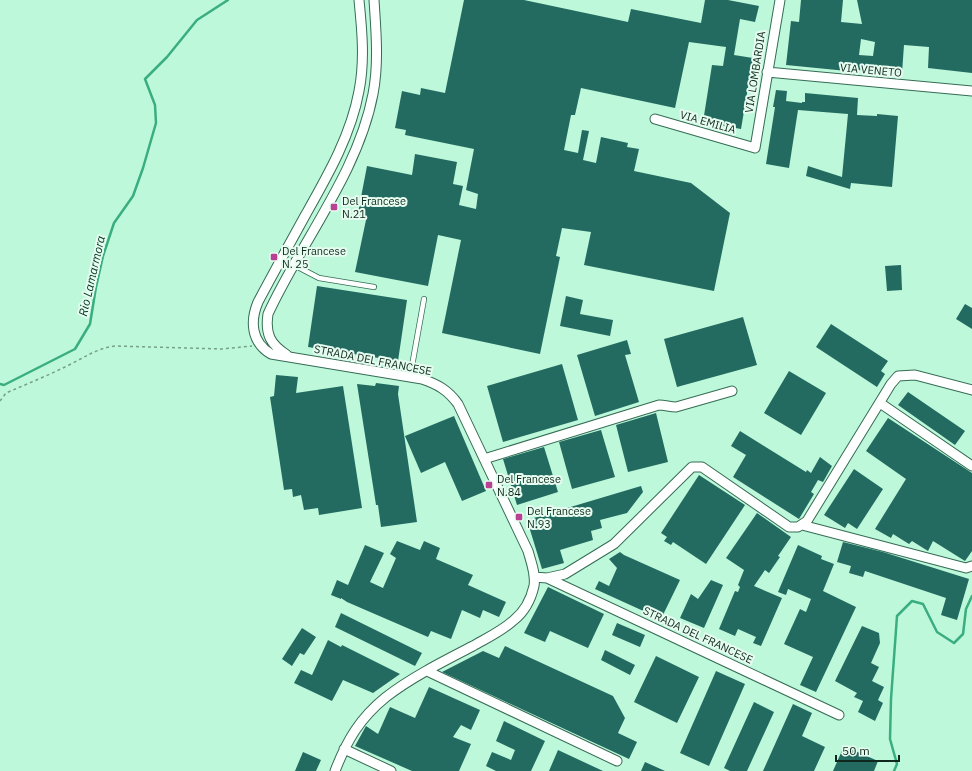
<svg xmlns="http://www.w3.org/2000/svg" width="972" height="771" viewBox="0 0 972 771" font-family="'IBM Plex Sans',sans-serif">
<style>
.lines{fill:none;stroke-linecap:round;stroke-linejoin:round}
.stream{stroke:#3aae80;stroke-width:2.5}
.building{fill:#236b61;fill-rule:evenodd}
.service-casing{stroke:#356c54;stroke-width:6}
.minor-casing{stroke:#356c54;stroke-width:11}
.path{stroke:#75a08b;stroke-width:1.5;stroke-dasharray:3 3;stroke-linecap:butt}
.service{stroke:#fff;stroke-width:4.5}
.minor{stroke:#fff;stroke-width:9}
.poi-dot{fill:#b94093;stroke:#e6fcf0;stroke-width:1.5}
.labels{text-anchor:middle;stroke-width:4;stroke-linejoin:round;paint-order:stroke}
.street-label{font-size:11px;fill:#0f271c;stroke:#e6fcf0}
.poi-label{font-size:11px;fill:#0f271c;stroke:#e6fcf0;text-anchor:start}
.water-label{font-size:12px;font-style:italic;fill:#013522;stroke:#e6fcf0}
</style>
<rect width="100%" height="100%" fill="#bef8db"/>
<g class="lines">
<path class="stream" d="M 0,384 L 4,385 L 75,349 L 90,324 L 96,287 L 103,256 L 114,223 L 133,196 L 143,168 L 156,123 L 155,105 L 145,79 L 167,57 L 197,20 L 228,0
M 894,771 L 897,764 L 890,739 L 891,699 L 897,616 L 912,601 L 923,604 L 937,632 L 954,643 L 963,634 L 966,609 L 972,596"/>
</g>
<path class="building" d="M 464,0 L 524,0 L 628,22 L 631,9 L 701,23 L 705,0 L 728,0 L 759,6 L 755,22 L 740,19 L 734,55 L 753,58 L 741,129 L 703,122 L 712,65 L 723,66 L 726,47 L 689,42 L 675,108 L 581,88 L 575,115 L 571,115 L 564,150 L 578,153 L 582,130 L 589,131 L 583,160 L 596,163 L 601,137 L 628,143 L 627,147 L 639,149 L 634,171 L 691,183 L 730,213 L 714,291 L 584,265 L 591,232 L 562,228 L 556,256 L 560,257 L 540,354 L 442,333 L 461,240 L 438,235 L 428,286 L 355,272 L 366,220 L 357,218 L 367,166 L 412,175 L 415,154 L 457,162 L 453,184 L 463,186 L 459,205 L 476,209 L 478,194 L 466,190 L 474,149 L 405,135 L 406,130 L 395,128 L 402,91 L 420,95 L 421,88 L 445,93 Z
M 801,0 L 843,0 L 841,22 L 862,24 L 857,0 L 972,0 L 972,73 L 928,68 L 929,47 L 904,45 L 902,73 L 858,70 L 857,72 L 786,65 L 791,21 L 799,22 ZM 861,39 L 875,42 L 873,56 L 859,55 Z
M 776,90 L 787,91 L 786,101 L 802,103 L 802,102 L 805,102 L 805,93 L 858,98 L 857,115 L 877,116 L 877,114 L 898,116 L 892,187 L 851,183 L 850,189 L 806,176 L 808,166 L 842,177 L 848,114 L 798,110 L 789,168 L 766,164 L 775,107 L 773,107 Z
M 901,265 L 902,290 L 887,291 L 885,266 Z
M 317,286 L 407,300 L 398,361 L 308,347 Z
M 566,296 L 583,300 L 580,314 L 613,320 L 610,336 L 560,326 Z
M 965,304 L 972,308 L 972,329 L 956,319 Z
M 743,317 L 757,365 L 677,387 L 664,339 Z
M 831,324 L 888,361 L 881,371 L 885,374 L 877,387 L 816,347 Z
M 627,340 L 631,354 L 625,355 L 639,402 L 595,416 L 577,355 Z
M 562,364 L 578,420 L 503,442 L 487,386 Z
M 789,371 L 826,393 L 801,435 L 764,413 Z
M 276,375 L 298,377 L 296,393 L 343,386 L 362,508 L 319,515 L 318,508 L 304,510 L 301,495 L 293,497 L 292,489 L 284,490 L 270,397 L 274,396 Z
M 376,383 L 399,386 L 398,394 L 417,522 L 381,527 L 378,505 L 376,505 L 357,384 L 375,386 Z
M 908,392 L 965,431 L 955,445 L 898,405 Z
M 656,413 L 668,462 L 628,472 L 616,425 Z
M 454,416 L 486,491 L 462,501 L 445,462 L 421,473 L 405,436 Z
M 888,418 L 972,473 L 972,551 L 965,561 L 933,541 L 928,551 L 912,541 L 909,544 L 893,534 L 891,538 L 875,529 L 906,479 L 866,451 Z
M 601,430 L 615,477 L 572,489 L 559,442 Z
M 740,431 L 806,472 L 807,470 L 811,473 L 820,457 L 832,466 L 823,482 L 818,480 L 811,492 L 814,494 L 799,519 L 733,477 L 746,455 L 731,446 Z
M 544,447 L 558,492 L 517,505 L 503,459 Z
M 854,469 L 883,489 L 857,529 L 848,523 L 845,528 L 824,515 Z
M 699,475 L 745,505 L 706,564 L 673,542 L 671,545 L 664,541 L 667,537 L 661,533 Z
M 641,486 L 643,492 L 627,513 L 600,520 L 602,528 L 591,531 L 593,540 L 560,550 L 564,563 L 542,569 L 527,520 Z
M 757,513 L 791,537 L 778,556 L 780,557 L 769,573 L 765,570 L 754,586 L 782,598 L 761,646 L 753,643 L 756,637 L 738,629 L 735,636 L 719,629 L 735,591 L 738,592 L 740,587 L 738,585 L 744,570 L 726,558 Z
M 397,541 L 420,550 L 424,541 L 440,548 L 436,559 L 473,575 L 468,585 L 506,602 L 499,617 L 483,610 L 480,618 L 462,610 L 451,639 L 431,631 L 428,637 L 347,602 L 341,598 L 341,599 L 331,595 L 337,580 L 348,585 L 365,545 L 384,553 L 370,582 L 383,588 L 396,558 L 390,554 Z
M 843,542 L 883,552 L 969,579 L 957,620 L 941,615 L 946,598 L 865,571 L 863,577 L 849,573 L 851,566 L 837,562 Z
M 798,545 L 822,556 L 821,559 L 834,564 L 823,591 L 856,607 L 816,692 L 800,685 L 813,657 L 784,644 L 800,609 L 806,612 L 811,599 L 788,589 L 786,595 L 778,592 Z
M 620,552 L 624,555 L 680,580 L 661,619 L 595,589 L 599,581 L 609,586 L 617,568 L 609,559 Z
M 711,580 L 723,585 L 704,628 L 680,618 L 691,594 L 698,599 Z
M 548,587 L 604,614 L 588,648 L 550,631 L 545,642 L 524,633 Z
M 341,613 L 422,653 L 415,666 L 335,627 Z
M 617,623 L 645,635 L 640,647 L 612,635 Z
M 862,626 L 879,633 L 880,643 L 871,663 L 879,667 L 872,681 L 884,687 L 878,700 L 883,703 L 875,721 L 858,712 L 863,701 L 854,697 L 857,693 L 835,681 Z
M 302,628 L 316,637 L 304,655 L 300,653 L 292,666 L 282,659 Z
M 328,640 L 341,647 L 342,645 L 400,674 L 373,693 L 343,680 L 332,701 L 294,683 L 301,670 L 312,675 Z
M 505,646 L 613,696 L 625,718 L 618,733 L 637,742 L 629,759 L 442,672 L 483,651 L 499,658 Z
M 605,650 L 635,665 L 630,675 L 601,660 Z
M 656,656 L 699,677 L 677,723 L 634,702 Z
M 716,671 L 745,684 L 709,766 L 680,753 Z
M 429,687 L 480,710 L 471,730 L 461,725 L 453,737 L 471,744 L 459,771 L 412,771 L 355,746 L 366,726 L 378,734 L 390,707 L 415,718 Z
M 754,702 L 774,712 L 747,771 L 730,771 L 724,768 Z
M 793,704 L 812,713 L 802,736 L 825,747 L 814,771 L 763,771 Z
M 504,721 L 545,741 L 531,771 L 496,771 L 486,766 L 492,752 L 511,760 L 515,750 L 496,741 Z
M 844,746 L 878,761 L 874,771 L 833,771 Z
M 558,750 L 603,771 L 549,771 Z
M 303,752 L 321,760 L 316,771 L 295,771 Z
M 645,762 L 665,771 L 641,771 Z"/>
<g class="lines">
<g class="service-casing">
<path id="service" d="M 294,265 L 319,278 L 374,287
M 410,377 L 424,299"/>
</g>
<g class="minor-casing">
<path id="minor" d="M 767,72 L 972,91
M 655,119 L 755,148 L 780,0
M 287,355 C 270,344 265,334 268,314 C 301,242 358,173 373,94 C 379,63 376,31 374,0
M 880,403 L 972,466
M 484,459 L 659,405 C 665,405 670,407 676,407 L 732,391
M 802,525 L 966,568 L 972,566
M 534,577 L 547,578 L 565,574 L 614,544 L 692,467 L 702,467 L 789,527 L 798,527 L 807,521 L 891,384 L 898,376 L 915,375 L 972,390
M 547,578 L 839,715
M 427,671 L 617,761
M 344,749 L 391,771
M 335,771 C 347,740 360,718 386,697 C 412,677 444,661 473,646 C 487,638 502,631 514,620 C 524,612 531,599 534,586 C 536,574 531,562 528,551 L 458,404 C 448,390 437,384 422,379 L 271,354 C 251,342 250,321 258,302 C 274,272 290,243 306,214 C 328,175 351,135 359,91 C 365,61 362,30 359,0"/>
</g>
<path class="path" d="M 0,401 L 6,393 C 27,384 49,375 69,365 C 85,357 98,348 115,346 L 222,349 L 252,346"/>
<use href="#service" class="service"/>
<use href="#minor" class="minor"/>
</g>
<g class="poi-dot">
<rect x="330" y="203" width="8" height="8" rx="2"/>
<rect x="270" y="253" width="8" height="8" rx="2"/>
<rect x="485" y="481" width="8" height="8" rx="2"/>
<rect x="515" y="513" width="8" height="8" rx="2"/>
</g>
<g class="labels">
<g class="street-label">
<text transform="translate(871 70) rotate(5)" y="4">VIA VENETO</text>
<text transform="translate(755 72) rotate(-81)" y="4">VIA LOMBARDIA</text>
<text transform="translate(708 122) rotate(16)" y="4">VIA EMILIA</text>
<text transform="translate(373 360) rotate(11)" y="4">STRADA DEL FRANCESE</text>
<text transform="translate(698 635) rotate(25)" y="4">STRADA DEL FRANCESE</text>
</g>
<g class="poi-label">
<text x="342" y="205">Del Francese<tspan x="342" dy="13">N.21</tspan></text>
<text x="282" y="255">Del Francese<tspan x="282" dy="13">N. 25</tspan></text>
<text x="497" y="483">Del Francese<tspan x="497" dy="13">N.84</tspan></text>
<text x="527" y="515">Del Francese<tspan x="527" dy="13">N.93</tspan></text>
</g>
<g class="water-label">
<text transform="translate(92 276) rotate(-77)" y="4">Rio Lamarmora</text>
</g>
</g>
<path d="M836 755v6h63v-6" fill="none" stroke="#0f271c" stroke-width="2"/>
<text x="842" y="755" font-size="12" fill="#0f271c" stroke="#e6fcf0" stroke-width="3" paint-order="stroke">50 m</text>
</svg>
